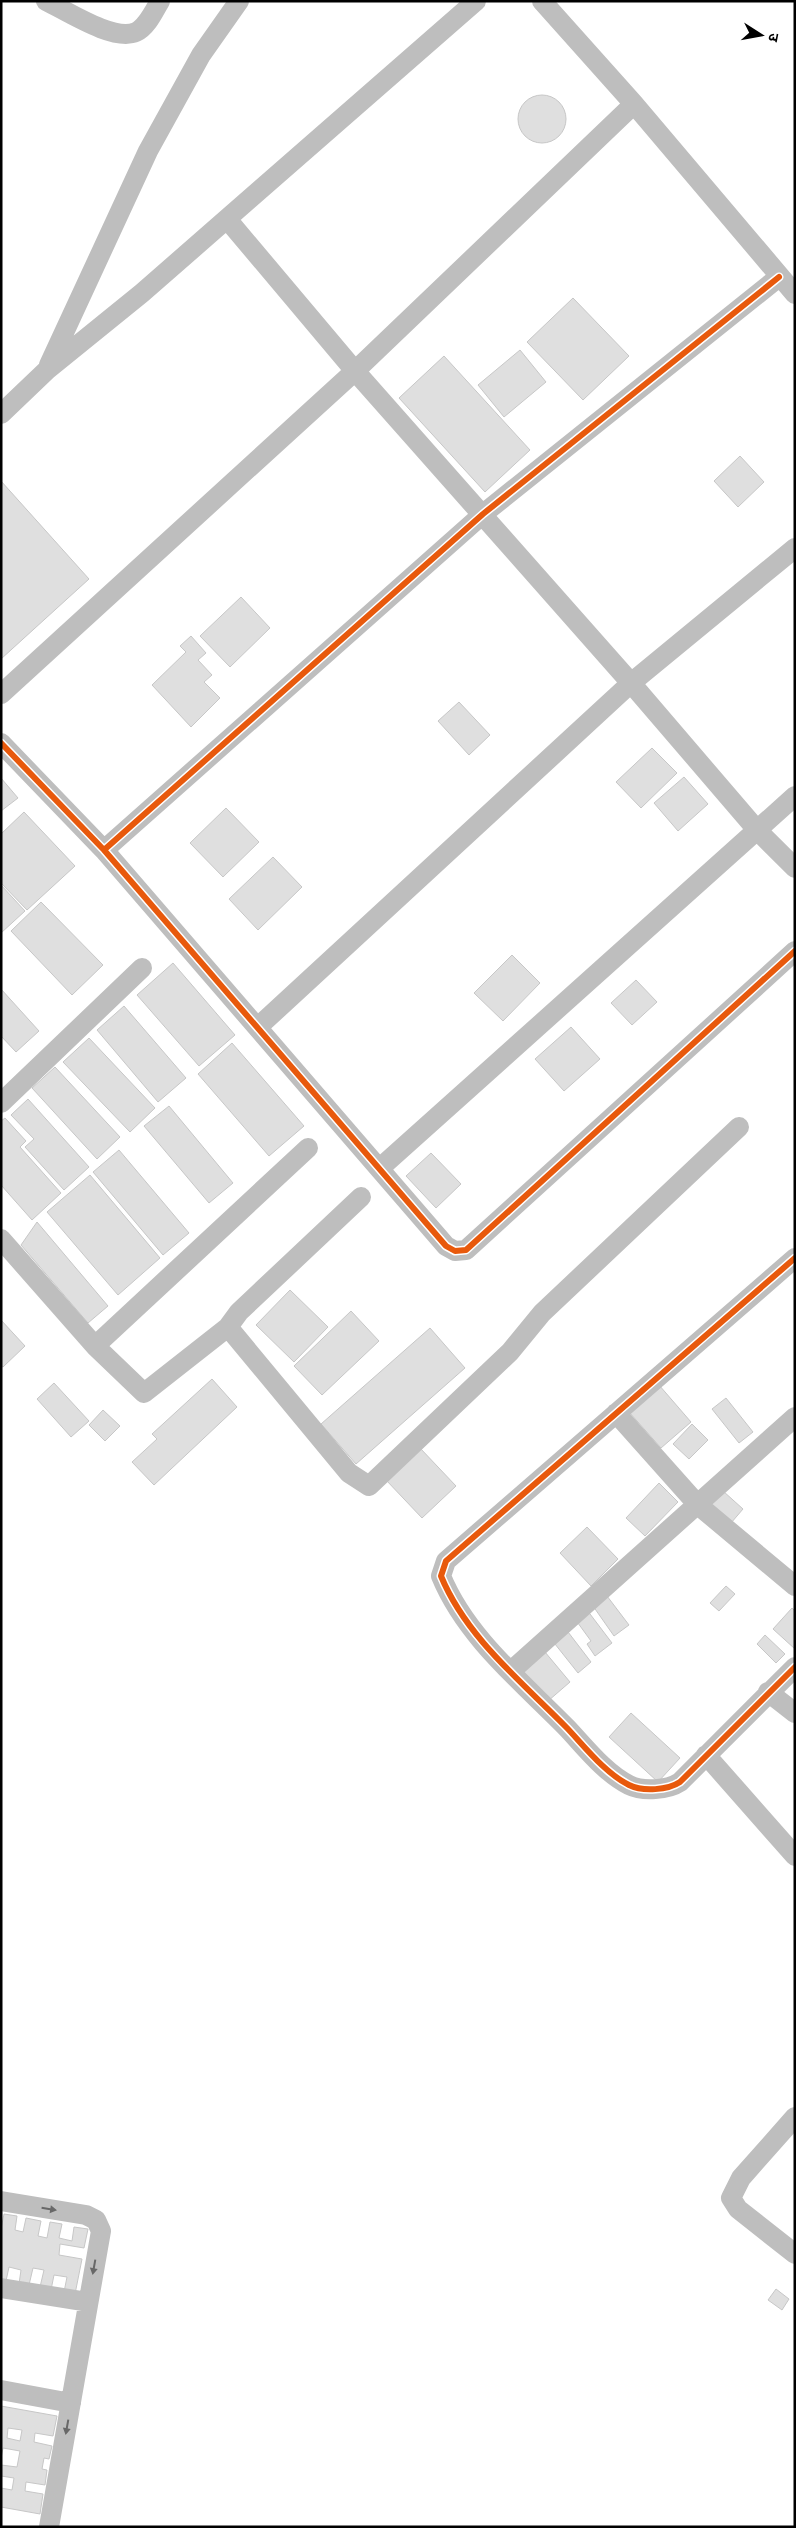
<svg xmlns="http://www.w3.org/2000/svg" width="796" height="2528" viewBox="0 0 796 2528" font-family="Karla,'Noto Sans Devanagari',sans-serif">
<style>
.building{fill:#dfdfdf;stroke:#c7c7c7;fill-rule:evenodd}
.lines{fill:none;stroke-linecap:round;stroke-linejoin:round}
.minor{stroke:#bebebe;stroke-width:20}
.cycleway-casing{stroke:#fff;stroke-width:9}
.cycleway{stroke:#e8590c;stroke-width:6}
.oneway{fill:#686868}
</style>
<rect width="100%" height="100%" fill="#fff"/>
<path class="building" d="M518 119a24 24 0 1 1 48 0a24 24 0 1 1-48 0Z
M 573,298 L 629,356 L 583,400 L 527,342 Z
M 520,350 L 546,382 L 504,417 L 478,385 Z
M 444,356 L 530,450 L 485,492 L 399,398 Z
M 740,456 L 764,482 L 738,507 L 714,481 Z
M 1,481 L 89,579 L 1,659 Z
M 241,597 L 270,628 L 230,667 L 200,636 Z
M 191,636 L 206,653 L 198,660 L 212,675 L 204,682 L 220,698 L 191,727 L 152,685 L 186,652 L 180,646 Z
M 459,702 L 490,735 L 469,755 L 438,721 Z
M 652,748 L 677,773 L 641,808 L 616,782 Z
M 684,777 L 708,804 L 678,831 L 654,803 Z
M 1,778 L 18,798 L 1,811 Z
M 226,808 L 259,842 L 223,877 L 190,843 Z
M 24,812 L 75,866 L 27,910 L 1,883 L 1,834 Z
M 273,857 L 302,887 L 258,930 L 229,899 Z
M 1,885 L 25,911 L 1,933 Z
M 41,902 L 103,965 L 72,995 L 11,931 Z
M 512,955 L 540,983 L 503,1021 L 474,993 Z
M 173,963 L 235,1035 L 199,1066 L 137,995 Z
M 636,980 L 657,1002 L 632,1025 L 611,1003 Z
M 1,989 L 39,1031 L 16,1052 L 1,1036 Z
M 124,1006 L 186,1078 L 158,1102 L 97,1030 Z
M 571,1027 L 600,1059 L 564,1091 L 535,1059 Z
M 89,1038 L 155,1108 L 130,1132 L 63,1062 Z
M 232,1043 L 304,1126 L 269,1156 L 198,1074 Z
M 55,1067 L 120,1137 L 97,1159 L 32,1088 Z
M 28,1099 L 89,1167 L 64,1190 L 25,1147 L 34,1139 L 11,1115 Z
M 169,1106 L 233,1183 L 209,1203 L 144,1126 Z
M 5,1118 L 26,1141 L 20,1147 L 61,1193 L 32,1220 L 1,1185 L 1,1121 Z
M 119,1150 L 189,1233 L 163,1255 L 93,1172 Z
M 431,1153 L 461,1184 L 436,1208 L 406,1176 Z
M 90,1175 L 160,1258 L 118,1295 L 47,1212 Z
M 37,1222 L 108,1306 L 88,1323 L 21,1245 Z
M 290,1290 L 328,1327 L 294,1362 L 256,1325 Z
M 351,1311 L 379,1341 L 322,1395 L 294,1366 Z
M 1,1320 L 25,1346 L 3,1367 L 1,1366 Z
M 430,1328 L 465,1368 L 356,1464 L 321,1424 Z
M 212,1379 L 237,1407 L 154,1485 L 132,1462 L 157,1439 L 152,1434 Z
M 54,1383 L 89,1421 L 71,1437 L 37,1399 Z
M 659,1385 L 691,1422 L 661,1448 L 629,1412 Z
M 726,1398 L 753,1432 L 739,1443 L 712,1409 Z
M 103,1410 L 120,1426 L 105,1441 L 89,1425 Z
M 692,1424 L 708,1440 L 689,1459 L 673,1444 Z
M 420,1448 L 456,1486 L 422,1518 L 386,1480 Z
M 659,1483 L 678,1502 L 645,1536 L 626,1518 Z
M 723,1491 L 743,1509 L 731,1523 L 710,1505 Z
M 587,1527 L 618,1559 L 591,1586 L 560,1553 Z
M 726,1586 L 735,1594 L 719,1611 L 710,1603 Z
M 607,1596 L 629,1625 L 614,1636 L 593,1606 Z
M 792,1608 L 795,1611 L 795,1649 L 773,1629 Z
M 587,1610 L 612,1643 L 595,1656 L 587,1644 L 591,1641 L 575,1619 Z
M 565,1628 L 591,1662 L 578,1673 L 551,1639 Z
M 765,1635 L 785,1654 L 776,1663 L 757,1644 Z
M 545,1652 L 570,1682 L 548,1701 L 523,1671 Z
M 631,1713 L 680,1758 L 658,1782 L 609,1737 Z
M 4,2214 L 17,2216 L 15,2230 L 23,2232 L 26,2218 L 41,2221 L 38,2236 L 47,2238 L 50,2222 L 62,2224 L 59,2238 L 72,2241 L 74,2227 L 88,2229 L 84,2248 L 60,2244 L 59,2255 L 82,2259 L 75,2294 L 64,2292 L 67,2277 L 54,2275 L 51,2290 L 40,2287 L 44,2270 L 33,2268 L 29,2285 L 19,2284 L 21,2270 L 9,2267 L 6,2281 L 1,2280 L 1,2229 Z
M 776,2289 L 789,2299 L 782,2310 L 768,2300 Z
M 1,2406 L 57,2416 L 53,2436 L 35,2433 L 34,2442 L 52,2446 L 49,2459 L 44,2458 L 42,2469 L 47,2470 L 45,2485 L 26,2482 L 25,2491 L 43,2494 L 40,2514 L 1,2507 L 1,2488 L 12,2490 L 14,2478 L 1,2476 L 1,2465 L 17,2467 L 20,2451 L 3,2448 L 1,2458 ZM 8,2428 L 22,2430 L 20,2441 L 7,2438 Z"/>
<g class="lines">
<path class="minor" d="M 46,1 C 67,11 114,42 136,32 C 147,27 154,11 160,1
M 542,1 L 634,104 L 795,294
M 227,219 L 355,371 L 631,683 L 757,830 L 795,868
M 49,365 L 148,151 L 201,55 L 239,1
M 1,414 L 47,370 L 142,293 L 476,1
M 1,694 L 355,371 L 634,104
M 1,743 L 104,850 L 446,1246 L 455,1251 L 466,1250 L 795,951
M 104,850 L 483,514 L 779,277
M 258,1027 L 631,683 L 795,548
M 1,1103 L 142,968
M 380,1168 L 795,796
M 1,1239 L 95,1346 L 144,1393 L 228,1327 L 239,1312 L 361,1197
M 795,1258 L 446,1561 L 441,1576 C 466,1637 522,1682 567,1728 C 585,1747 605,1773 629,1785 C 643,1792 668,1790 680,1782 L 795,1667
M 228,1327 L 349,1473 L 369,1486 L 510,1352 L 542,1313 L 739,1127
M 95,1346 L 308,1148
M 616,1413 L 698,1505 L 795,1586
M 511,1671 L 795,1417
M 768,1692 L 795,1713
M 706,1755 L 795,1856
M 795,2117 L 741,2178 L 731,2198 L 738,2209 L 795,2254
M 1,2201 L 86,2215 L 96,2220 L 101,2231 L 49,2527
M 1,2288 L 88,2302
M 1,2390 L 71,2403"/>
<g class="cycleway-casing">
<path id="cycleway" d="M 1,743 L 104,850 L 446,1246 L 455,1251 L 466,1250 L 795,951
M 104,850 L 483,514 L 779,277
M 795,1258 L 446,1561 L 441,1576 C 466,1637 522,1682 567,1728 C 585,1747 605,1773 629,1785 C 643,1792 668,1790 680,1782 L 795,1667"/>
</g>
<use href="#cycleway" class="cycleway"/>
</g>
<defs><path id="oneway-solid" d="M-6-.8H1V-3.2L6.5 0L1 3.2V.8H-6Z" transform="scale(1.25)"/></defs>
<g class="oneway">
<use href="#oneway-solid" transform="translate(49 2209) rotate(9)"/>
<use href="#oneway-solid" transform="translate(94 2267) rotate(100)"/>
<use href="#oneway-solid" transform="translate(67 2427) rotate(100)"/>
</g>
<rect width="796" height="2528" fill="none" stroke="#000000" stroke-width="5"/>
<g transform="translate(761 35) rotate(101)" stroke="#ffffff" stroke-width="4" paint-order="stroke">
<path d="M0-4L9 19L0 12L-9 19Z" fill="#000000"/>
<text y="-8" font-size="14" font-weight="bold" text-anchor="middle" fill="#000000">उ</text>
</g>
</svg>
